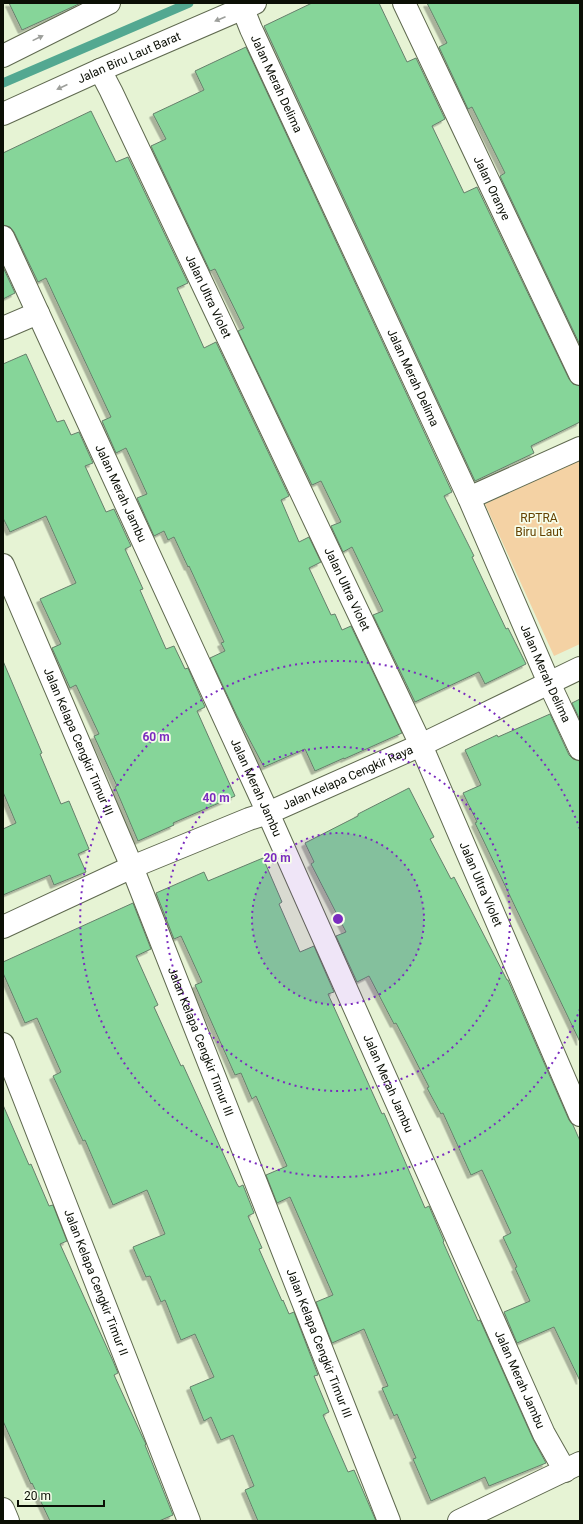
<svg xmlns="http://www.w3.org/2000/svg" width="583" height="1524" viewBox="0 0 583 1524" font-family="Roboto,sans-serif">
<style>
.green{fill:#f4d2a4}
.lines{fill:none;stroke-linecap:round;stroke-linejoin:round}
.stream{stroke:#53a891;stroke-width:9}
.building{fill:#86d599;stroke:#667f6b;filter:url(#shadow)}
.minor-casing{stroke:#5f694f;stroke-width:24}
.tertiary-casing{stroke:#5f694f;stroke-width:24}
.minor{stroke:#fff;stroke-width:22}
.tertiary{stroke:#fff;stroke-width:22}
.oneway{fill:#9d9f9b}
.ring{fill:none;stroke:#7b2cbf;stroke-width:2;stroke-dasharray:2 4}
.labels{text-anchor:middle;stroke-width:3.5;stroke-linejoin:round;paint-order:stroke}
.street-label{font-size:12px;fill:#0b0f05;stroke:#f6feeb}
.park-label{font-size:12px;fill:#654200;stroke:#f6feeb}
.centre{fill:#7b2cbf;stroke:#f6feeb;stroke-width:2}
.ring-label{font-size:12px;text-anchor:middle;font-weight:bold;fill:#7b2cbf;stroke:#f6feeb;stroke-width:3.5;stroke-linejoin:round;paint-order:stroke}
</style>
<defs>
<filter id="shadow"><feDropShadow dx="-3.5" dy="3.5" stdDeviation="0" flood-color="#0004"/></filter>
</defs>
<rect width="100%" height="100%" fill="#e6f3d4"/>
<path class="green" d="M 580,460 L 580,644 L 554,656 L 485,504 Z"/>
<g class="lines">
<path class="stream" d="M 3,83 L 189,3"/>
</g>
<path class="building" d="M 9,3 L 81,3 L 22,30 Z
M 312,3 L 379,3 L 407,62 L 416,58 L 445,119 L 432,126 L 464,193 L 477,187 L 569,379 L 573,384 L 580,386 L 580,422 L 531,446 L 534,453 L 475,481 L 264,26 Z
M 427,3 L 580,3 L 580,345 L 500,176 L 505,173 L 472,107 L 468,109 L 439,47 L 447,43 Z
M 246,47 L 452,492 L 444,496 L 474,556 L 472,557 L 506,629 L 508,628 L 526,664 L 485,684 L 479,672 L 415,702 L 373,615 L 383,611 L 352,547 L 343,552 L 331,526 L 341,522 L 321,481 L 312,485 L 238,331 L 244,328 L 215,269 L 210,271 L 151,146 L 166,139 L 153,114 L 204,90 L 195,71 Z
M 91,111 L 116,162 L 128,157 L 188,283 L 177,288 L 204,348 L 216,342 L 289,496 L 281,500 L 299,542 L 309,537 L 321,562 L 309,568 L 331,615 L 335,614 L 342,630 L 351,626 L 402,733 L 344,759 L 344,758 L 315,771 L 305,749 L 264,767 L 237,716 L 210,658 L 225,651 L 221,643 L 224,642 L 189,566 L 188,567 L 174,537 L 168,540 L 164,531 L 154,536 L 137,498 L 147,494 L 126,448 L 116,453 L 102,421 L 111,417 L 52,291 L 46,278 L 38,282 L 14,232 L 10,227 L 3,225 L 3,153 Z
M 3,267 L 15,293 L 3,299 Z
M 26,354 L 57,422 L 64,420 L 71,435 L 79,432 L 93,463 L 85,466 L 106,512 L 114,509 L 131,546 L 125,549 L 143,589 L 140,590 L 166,649 L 174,646 L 185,669 L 188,668 L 205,707 L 197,711 L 235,796 L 173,823 L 174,825 L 138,841 L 115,787 L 117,786 L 94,736 L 99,734 L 76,685 L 70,688 L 52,648 L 61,644 L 40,599 L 76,583 L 46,516 L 10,532 L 3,518 L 3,364 Z
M 3,661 L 42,753 L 40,754 L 61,804 L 69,801 L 89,849 L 78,854 L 86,872 L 54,885 L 50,875 L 3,895 L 3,829 L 16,823 L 3,792 Z
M 580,699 L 580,720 L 572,703 Z
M 550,714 L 569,755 L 573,759 L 580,761 L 580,1042 L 475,823 L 477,822 L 463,793 L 481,785 L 465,750 L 497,735 L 498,737 Z
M 409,788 L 434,837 L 430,839 L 451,879 L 454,877 L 507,980 L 508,980 L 569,1120 L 573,1125 L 580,1141 L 580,1381 L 554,1327 L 517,1343 L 504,1312 L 530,1301 L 515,1268 L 517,1267 L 503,1237 L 511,1233 L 482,1170 L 471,1175 L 443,1113 L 441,1114 L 427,1088 L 429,1087 L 406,1042 L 396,1023 L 394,1024 L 369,976 L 357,982 L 336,936 L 346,932 L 311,864 L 314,862 L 305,843 L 358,816 L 358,814 Z
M 263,858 L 282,902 L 279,904 L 300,952 L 314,946 L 334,992 L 328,994 L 382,1114 L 384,1113 L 425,1208 L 429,1206 L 444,1241 L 443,1242 L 478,1321 L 480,1320 L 533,1439 L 546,1463 L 489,1486 L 485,1477 L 431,1501 L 413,1459 L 416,1458 L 397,1414 L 394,1416 L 382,1388 L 388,1386 L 364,1329 L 332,1343 L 316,1302 L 333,1295 L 290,1197 L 277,1203 L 266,1175 L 287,1166 L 256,1096 L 252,1099 L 241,1073 L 235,1075 L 195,985 L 202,982 L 181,936 L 174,939 L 156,893 L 204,872 L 208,881 Z
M 133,903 L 151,949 L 136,956 L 158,1005 L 154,1007 L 181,1066 L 183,1065 L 237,1184 L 239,1187 L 243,1185 L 254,1213 L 248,1216 L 262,1248 L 259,1249 L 282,1301 L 283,1300 L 289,1314 L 294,1312 L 318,1375 L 314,1376 L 329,1412 L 323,1415 L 348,1472 L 354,1470 L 376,1521 L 258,1521 L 245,1490 L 254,1486 L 233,1435 L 221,1440 L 211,1417 L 204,1421 L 190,1387 L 214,1377 L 195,1334 L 181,1340 L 165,1300 L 161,1302 L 150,1276 L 146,1277 L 133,1247 L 165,1234 L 147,1190 L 113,1205 L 85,1140 L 83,1141 L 53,1076 L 61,1072 L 37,1018 L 25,1023 L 3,973 L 3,962 Z
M 3,1105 L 29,1165 L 31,1164 L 49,1206 L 53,1205 L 67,1241 L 60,1244 L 113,1361 L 118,1373 L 114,1375 L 142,1436 L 146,1444 L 145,1445 L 173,1515 L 159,1521 L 50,1521 L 32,1483 L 31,1484 L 3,1421 Z"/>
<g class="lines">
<g class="minor-casing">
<g id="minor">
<path id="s1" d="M 404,3 L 580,374"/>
<path id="s2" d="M 243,9 L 251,29 L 469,498 L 549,683 L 580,749"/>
<path id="s3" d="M 100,70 L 111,91 L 421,745 L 580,1115"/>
<path id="s4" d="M 3,237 L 268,813 L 544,1434 L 565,1471"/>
<path d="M 3,328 L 38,313"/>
<path d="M 469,498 L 580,448"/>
<path id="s5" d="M 3,565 L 132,867 L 389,1521"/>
<path id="s6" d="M 3,927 L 132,867 L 249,819 L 268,813 L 421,745 L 580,668"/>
<path id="s7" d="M 3,1044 L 189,1521"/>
<path d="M 3,1509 L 8,1521"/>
<path d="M 459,1521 L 580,1463"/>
</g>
</g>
<g class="tertiary-casing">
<g id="tertiary">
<path d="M 3,56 L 109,3"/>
<path id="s8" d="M 3,114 L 100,70 L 255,3"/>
</g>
</g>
<use href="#minor" class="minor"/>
<use href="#tertiary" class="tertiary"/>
</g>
<defs><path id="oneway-solid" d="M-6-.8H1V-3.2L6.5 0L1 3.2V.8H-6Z"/></defs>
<g class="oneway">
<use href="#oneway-solid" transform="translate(220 19) rotate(157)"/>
<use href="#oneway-solid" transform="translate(38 38) rotate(-26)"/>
<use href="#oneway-solid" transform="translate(62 87) rotate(155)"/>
</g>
<circle cx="338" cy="919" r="86" fill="#7b2cbf" fill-opacity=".12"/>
<g class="ring">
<circle cx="338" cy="919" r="86"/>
<circle cx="338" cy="919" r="172"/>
<path d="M580 1009A258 258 0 1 1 580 829"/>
</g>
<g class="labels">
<g class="street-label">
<text dy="4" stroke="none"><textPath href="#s8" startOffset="138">Jalan Biru Laut Barat</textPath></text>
<text dy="4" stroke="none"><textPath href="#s2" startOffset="82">Jalan Merah Delima</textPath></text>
<text dy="4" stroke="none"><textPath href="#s1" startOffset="205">Jalan Oranye</textPath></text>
<text dy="4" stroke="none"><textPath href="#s3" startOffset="251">Jalan Ultra Violet</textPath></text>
<text dy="4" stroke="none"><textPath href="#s2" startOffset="406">Jalan Merah Delima</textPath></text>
<text dy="4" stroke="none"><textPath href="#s4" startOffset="282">Jalan Merah Jambu</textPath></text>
<text dy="4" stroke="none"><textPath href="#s3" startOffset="575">Jalan Ultra Violet</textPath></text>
<text dy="4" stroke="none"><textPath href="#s2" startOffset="730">Jalan Merah Delima</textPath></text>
<text dy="4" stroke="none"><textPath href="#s5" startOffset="192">Jalan Kelapa Cengkir Timur III</textPath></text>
<text dy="4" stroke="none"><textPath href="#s6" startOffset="376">Jalan Kelapa Cengkir Raya</textPath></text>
<text dy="4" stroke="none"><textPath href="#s4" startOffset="606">Jalan Merah Jambu</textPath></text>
<text dy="4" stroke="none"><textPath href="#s3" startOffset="899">Jalan Ultra Violet</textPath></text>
<text dy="4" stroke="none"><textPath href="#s5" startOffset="516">Jalan Kelapa Cengkir Timur III</textPath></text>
<text dy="4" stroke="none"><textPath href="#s4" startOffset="930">Jalan Merah Jambu</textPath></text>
<text dy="4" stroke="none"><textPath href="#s7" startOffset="256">Jalan Kelapa Cengkir Timur II</textPath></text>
<text dy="4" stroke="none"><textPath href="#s5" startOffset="840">Jalan Kelapa Cengkir Timur III</textPath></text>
<text dy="4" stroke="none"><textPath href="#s4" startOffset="1254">Jalan Merah Jambu</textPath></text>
</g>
<g class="park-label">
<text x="539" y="522">RPTRA<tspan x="539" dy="14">Biru Laut</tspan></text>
</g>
</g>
<circle cx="338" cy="919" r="6" class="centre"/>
<g class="ring-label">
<text x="156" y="741">60 m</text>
<text x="216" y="802">40 m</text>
<text x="277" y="862">20 m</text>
</g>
<rect width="583" height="1524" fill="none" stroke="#0b0f05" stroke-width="8"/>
<path d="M18 1500v6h86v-6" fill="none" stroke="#0b0f05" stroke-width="2"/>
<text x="24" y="1500" font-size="12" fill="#0b0f05" stroke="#f6feeb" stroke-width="3" paint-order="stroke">20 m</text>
</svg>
